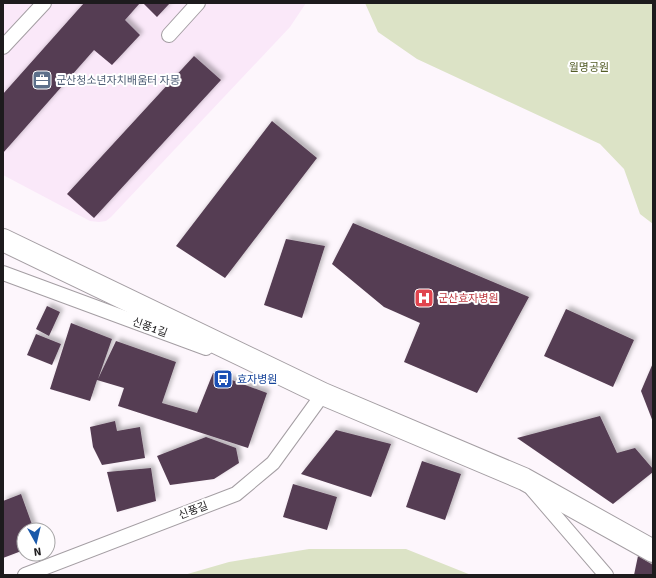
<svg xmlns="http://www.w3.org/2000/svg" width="656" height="578" viewBox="0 0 656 578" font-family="Signika,'Noto Sans KR',sans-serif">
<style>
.education{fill:#fae8f9}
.green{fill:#dce3c6}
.building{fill:#553d52;filter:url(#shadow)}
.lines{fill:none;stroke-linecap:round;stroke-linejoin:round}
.service-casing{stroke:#a49ea3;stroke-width:16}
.tertiary-casing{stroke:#a49ea3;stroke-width:24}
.service{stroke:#fff;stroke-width:14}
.tertiary{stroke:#fff;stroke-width:22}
.labels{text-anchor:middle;stroke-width:4;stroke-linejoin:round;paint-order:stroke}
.park-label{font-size:11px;fill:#545d27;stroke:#fff}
.service-label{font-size:11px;fill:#4e5e75;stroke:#fff;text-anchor:start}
.health-label{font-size:11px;fill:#be3a42;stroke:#fff;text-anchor:start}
.street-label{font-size:11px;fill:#1d1b1d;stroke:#fff}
.transit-label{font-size:11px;fill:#164399;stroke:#fff;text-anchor:start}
</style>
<defs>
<filter id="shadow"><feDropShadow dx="3.5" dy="-3.5" stdDeviation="2" flood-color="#0004"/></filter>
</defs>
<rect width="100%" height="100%" fill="#fdf6fc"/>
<path class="education" d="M 3,3 L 306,3 L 290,27 L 111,217 L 106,221 L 99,222 L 90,221 L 3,175 Z"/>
<path class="green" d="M 365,3 L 653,3 L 653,224 L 640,214 L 624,169 L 600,144 L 417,59 L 378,32 Z
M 309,549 L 406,549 L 471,575 L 184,575 L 229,562 Z"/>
<path class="building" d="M 84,3 L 140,3 L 125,20 L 140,35 L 112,65 L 94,50 L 3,153 L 3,94 Z
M 143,3 L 170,3 L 157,17 Z
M 194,56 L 221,80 L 94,218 L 67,194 Z
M 272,121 L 317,158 L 225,278 L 176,246 Z
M 353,223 L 529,297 L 477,393 L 404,362 L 420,323 L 384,307 L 332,264 Z
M 286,239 L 325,246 L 302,318 L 264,305 Z
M 47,306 L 60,312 L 49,336 L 36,329 Z
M 566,309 L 634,340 L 613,387 L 544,356 Z
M 71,323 L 112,339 L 98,379 L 116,341 L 176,362 L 162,403 L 197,413 L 213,373 L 267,393 L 248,448 L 118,406 L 124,388 L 97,380 L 90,401 L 50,389 Z
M 36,334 L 61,344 L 52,365 L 27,355 Z
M 653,363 L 653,422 L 641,391 Z
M 600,416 L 617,453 L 635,448 L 653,469 L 653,472 L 613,504 L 517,438 Z
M 115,421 L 117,431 L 140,427 L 145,458 L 102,465 L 93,447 L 90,427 Z
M 336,430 L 391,444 L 371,497 L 301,474 Z
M 206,437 L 236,448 L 239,463 L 214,479 L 170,485 L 157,456 Z
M 422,461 L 461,474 L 445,520 L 406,507 Z
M 151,468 L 156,501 L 117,512 L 107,472 Z
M 293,484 L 337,497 L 327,530 L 283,517 Z
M 21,494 L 34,530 L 24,530 L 24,550 L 3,558 L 3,501 Z
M 638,556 L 653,565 L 653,575 L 634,575 Z"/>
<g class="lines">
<g class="service-casing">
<path id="service" d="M 169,35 L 198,3
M 3,47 L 44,3
M 3,273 L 206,348
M 532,489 L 606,575
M 25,575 L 236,494 L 273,463 L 323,394"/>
</g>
<g class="tertiary-casing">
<path id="tertiary" d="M 3,240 L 323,394 L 524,479 L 653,551"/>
</g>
<use href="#service" class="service"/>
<use href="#tertiary" class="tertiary"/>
</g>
<defs>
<g id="office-square" transform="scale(1)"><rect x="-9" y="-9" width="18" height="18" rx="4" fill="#5c6f8a" stroke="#fff"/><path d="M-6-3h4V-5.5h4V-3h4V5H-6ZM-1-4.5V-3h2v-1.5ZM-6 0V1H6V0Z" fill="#fff"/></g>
<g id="hospital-square" transform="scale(1)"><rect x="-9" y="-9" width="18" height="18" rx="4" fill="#e0444e" stroke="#fff"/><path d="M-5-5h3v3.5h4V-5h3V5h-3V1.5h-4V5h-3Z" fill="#fff"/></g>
<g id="bus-square" transform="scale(1)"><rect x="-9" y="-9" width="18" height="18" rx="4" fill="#1a4fb4" stroke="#fff"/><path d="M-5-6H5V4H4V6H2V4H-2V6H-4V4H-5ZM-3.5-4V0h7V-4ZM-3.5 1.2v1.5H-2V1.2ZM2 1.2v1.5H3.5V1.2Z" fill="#fff"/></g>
</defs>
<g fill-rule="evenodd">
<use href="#office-square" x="42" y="80"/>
<use href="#hospital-square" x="424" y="298"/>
<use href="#bus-square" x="223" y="379"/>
</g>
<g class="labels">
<g class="park-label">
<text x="589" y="71">월명공원</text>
</g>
<g class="service-label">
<text x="56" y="84">군산청소년자치배움터 자몽</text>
</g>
<g class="health-label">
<text x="438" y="302">군산효자병원</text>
</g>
<g class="street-label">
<text transform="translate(150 327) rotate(20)" y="4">신풍1길</text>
<text transform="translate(193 510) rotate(-21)" y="4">신풍길</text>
</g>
<g class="transit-label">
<text x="237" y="383">효자병원</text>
</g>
</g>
<rect width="656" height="578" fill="none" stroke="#1d1b1d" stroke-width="8"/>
<g transform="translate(36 542) rotate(172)"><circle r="19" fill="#ffffff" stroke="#a5a4a5"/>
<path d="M0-3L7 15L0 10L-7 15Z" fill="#1a59aa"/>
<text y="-6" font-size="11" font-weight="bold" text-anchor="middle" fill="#1d1b1d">N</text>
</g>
</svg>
